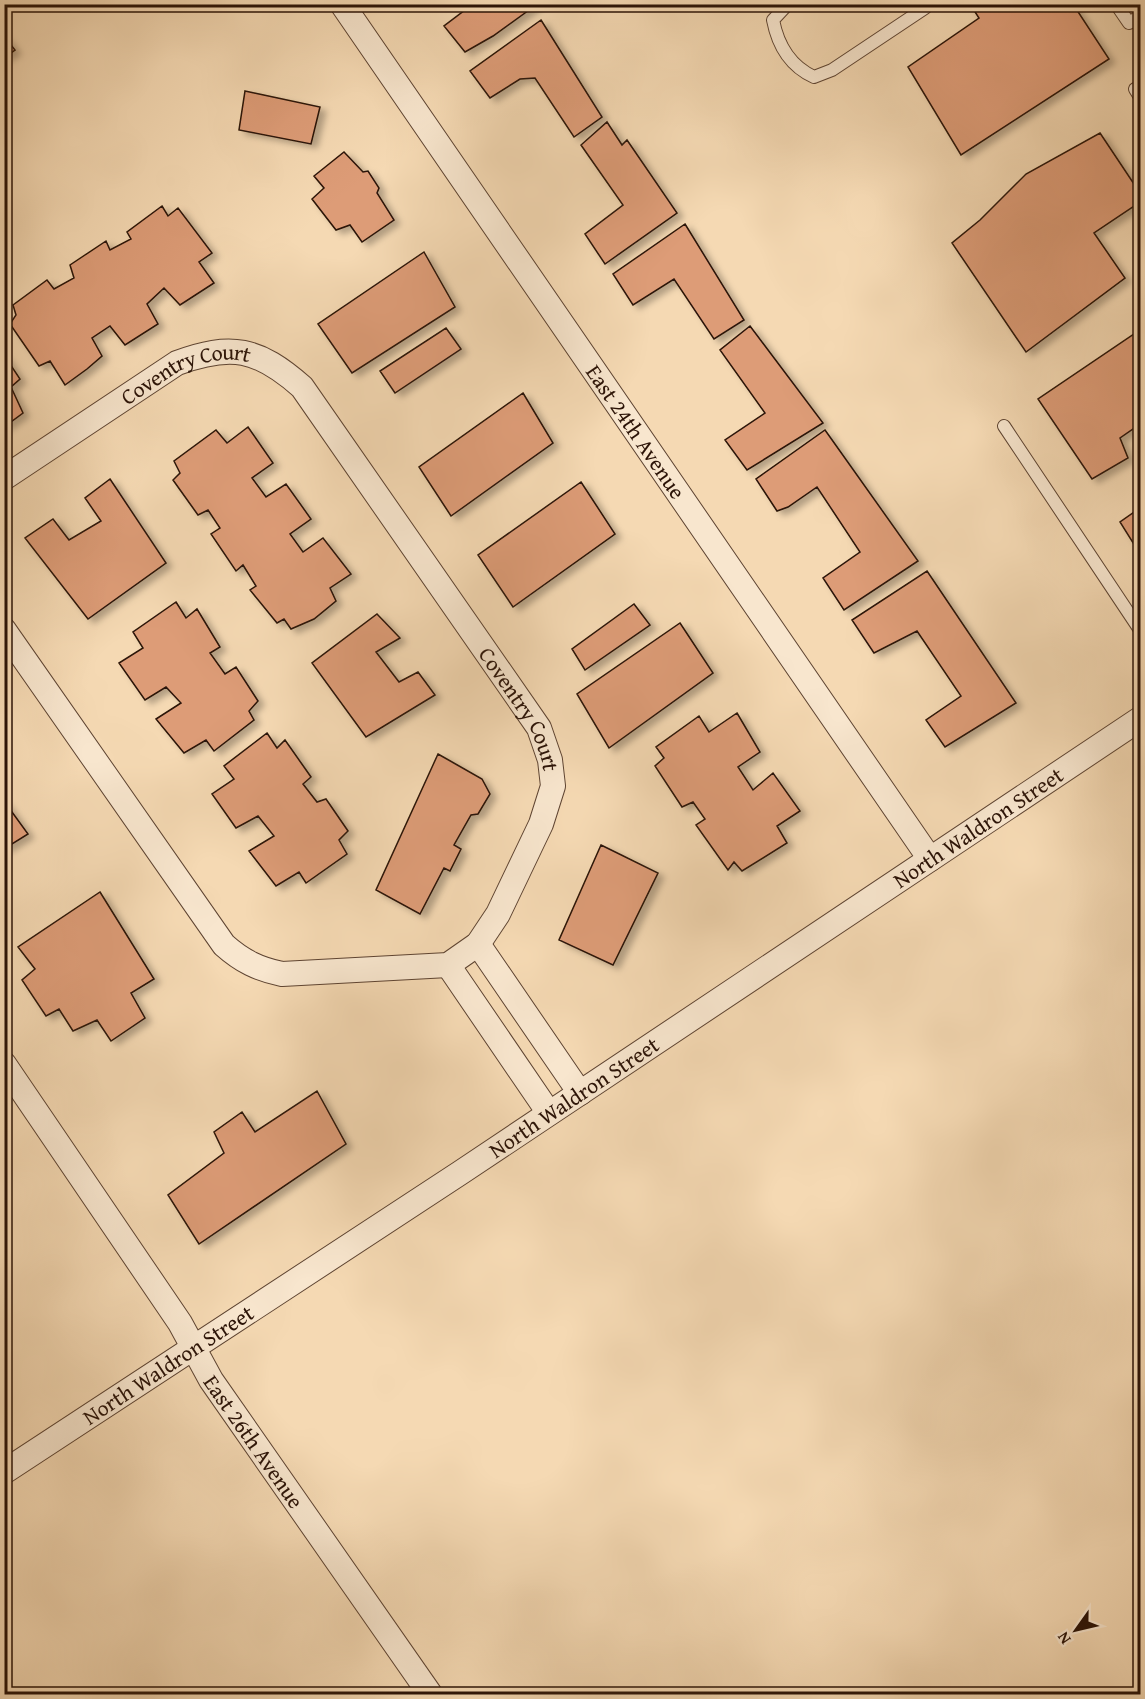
<svg xmlns="http://www.w3.org/2000/svg" width="1145" height="1699" viewBox="0 0 1145 1699" font-family="'Gentium Book Plus',serif">
<style>
.building{fill:#dd9c77;stroke:#2b1307;stroke-width:1.5;filter:url(#shadow)}
.lines{fill:none;stroke-linecap:round;stroke-linejoin:round}
.lane-casing{stroke:#5e4432;stroke-width:14}
.street-casing{stroke:#5e4432;stroke-width:26}
.lane{stroke:#f8e6ce;stroke-width:12}
.street{stroke:#f8e6ce;stroke-width:24}
.labels{text-anchor:middle;stroke-width:4.5;stroke-linejoin:round;paint-order:stroke}
.street-label{font-size:22px;fill:#2b1307;stroke:#f8e6ce}
</style>
<defs>
<filter id="shadow"><feDropShadow dx="6" dy="4" stdDeviation="3" flood-color="#0004"/></filter>
</defs>
<rect width="100%" height="100%" fill="#f5d9b3"/>
<filter id="stains"><feTurbulence type="fractalNoise" baseFrequency=".00333" numOctaves="4"/><feColorMatrix values="0 0 0 0 .2 0 0 0 0 .09 0 0 0 0 .02 0 0 0 .5 -.17"/></filter>
<radialGradient id="worn" r=".72"><stop offset=".6" stop-color="#630" stop-opacity="0"/><stop offset="1" stop-color="#630" stop-opacity=".3"/></radialGradient>
<path class="building" d="M 473,4 L 535,4 L 536,5 L 493,36 L 465,52 L 444,26 Z
M 970,4 L 1073,4 L 1109,59 L 961,155 L 908,67 L 979,18 Z
M 541,20 L 602,117 L 574,137 L 535,78 L 520,79 L 490,98 L 470,71 Z
M 4,36 L 15,50 L 4,58 Z
M 245,91 L 320,107 L 311,144 L 239,130 Z
M 607,122 L 622,145 L 627,140 L 677,213 L 605,264 L 585,234 L 623,205 L 581,145 Z
M 1100,133 L 1140,193 L 1140,202 L 1094,233 L 1125,278 L 1026,352 L 952,243 L 980,220 L 1026,174 Z
M 344,152 L 363,172 L 368,171 L 379,188 L 377,193 L 394,220 L 362,242 L 350,225 L 336,230 L 312,199 L 324,188 L 314,176 Z
M 162,206 L 168,216 L 178,208 L 212,253 L 199,262 L 214,283 L 180,305 L 164,288 L 147,304 L 158,324 L 125,345 L 110,326 L 92,338 L 102,356 L 87,369 L 65,385 L 50,361 L 39,366 L 10,324 L 16,315 L 13,305 L 47,280 L 54,289 L 74,278 L 70,265 L 106,241 L 110,250 L 131,239 L 127,232 Z
M 685,224 L 744,320 L 714,339 L 674,279 L 633,305 L 613,274 Z
M 424,252 L 455,307 L 352,373 L 318,324 Z
M 750,326 L 823,423 L 747,470 L 725,440 L 765,413 L 720,350 Z
M 446,328 L 461,349 L 395,393 L 380,371 Z
M 1140,330 L 1140,424 L 1120,438 L 1128,458 L 1092,479 L 1038,399 Z
M 4,355 L 20,379 L 11,387 L 23,413 L 4,427 Z
M 523,393 L 553,443 L 451,516 L 419,467 Z
M 248,427 L 273,463 L 252,478 L 266,497 L 286,484 L 311,519 L 290,534 L 303,552 L 323,538 L 351,574 L 330,588 L 336,601 L 314,619 L 291,629 L 284,619 L 277,623 L 250,590 L 256,586 L 243,565 L 236,571 L 211,534 L 220,528 L 208,510 L 198,515 L 173,480 L 180,473 L 174,461 L 216,430 L 227,443 Z
M 825,430 L 918,561 L 844,610 L 823,578 L 860,552 L 817,487 L 788,507 L 777,511 L 756,479 Z
M 110,479 L 166,563 L 88,619 L 25,538 L 53,519 L 69,540 L 101,521 L 85,498 Z
M 581,482 L 615,534 L 513,607 L 478,555 Z
M 1140,508 L 1140,554 L 1120,522 Z
M 927,571 L 1016,703 L 945,747 L 926,720 L 961,696 L 917,631 L 874,653 L 852,620 Z
M 176,602 L 186,618 L 197,609 L 220,647 L 210,653 L 225,674 L 236,667 L 258,701 L 249,711 L 254,720 L 214,751 L 206,740 L 184,753 L 156,719 L 181,703 L 166,687 L 145,700 L 119,663 L 143,648 L 133,632 Z
M 634,604 L 650,625 L 585,670 L 572,649 Z
M 377,614 L 400,638 L 376,652 L 399,682 L 418,672 L 435,695 L 366,737 L 312,663 Z
M 680,623 L 713,673 L 609,748 L 577,694 Z
M 737,713 L 760,752 L 738,767 L 753,790 L 773,773 L 800,811 L 777,826 L 787,843 L 742,871 L 734,862 L 728,870 L 696,825 L 705,819 L 693,802 L 682,807 L 655,766 L 664,758 L 656,747 L 699,716 L 709,732 Z
M 267,733 L 277,748 L 285,740 L 311,777 L 303,784 L 317,802 L 326,799 L 348,831 L 339,840 L 347,854 L 306,883 L 299,872 L 276,886 L 249,851 L 274,836 L 258,816 L 236,828 L 212,794 L 234,779 L 224,766 Z
M 438,754 L 482,779 L 490,794 L 478,814 L 471,815 L 454,845 L 461,849 L 450,871 L 444,868 L 420,914 L 376,890 Z
M 4,801 L 28,834 L 4,849 Z
M 601,845 L 658,873 L 613,965 L 559,940 Z
M 100,892 L 154,979 L 131,993 L 145,1018 L 111,1041 L 97,1020 L 73,1031 L 59,1009 L 46,1016 L 22,980 L 35,969 L 18,947 Z
M 317,1091 L 346,1144 L 199,1244 L 168,1195 L 224,1153 L 214,1132 L 242,1112 L 255,1132 Z"/>
<g class="lines">
<g class="lane-casing">
<path id="lane" d="M 788,4 L 773,20 C 778,46 790,66 814,77 L 832,70 L 925,8 L 927,4
M 1116,4 L 1129,23 L 1140,16
M 1135,89 L 1140,97
M 1004,426 L 1140,630"/>
</g>
<g class="street-casing">
<g id="street">
<path id="s1" d="M 342,4 L 930,859"/>
<path id="s2" d="M 4,478 L 177,363 C 231,343 258,348 302,387 L 539,728 L 550,760 L 553,786 L 541,824 L 498,914 L 478,944 L 448,965 L 282,974 C 258,969 242,961 224,945 L 4,630"/>
<path d="M 478,944 L 580,1093"/>
<path d="M 448,965 L 549,1113"/>
<path id="s3" d="M 4,1064 L 180,1323 L 211,1380 L 430,1694"/>
<path id="s4" d="M 4,1472 L 460,1173 L 1140,719"/>
</g>
</g>
<use href="#lane" class="lane"/>
<use href="#street" class="street"/>
</g>
<g class="labels">
<g class="street-label">
<text dy="8" stroke="none"><textPath href="#s2" startOffset="213">Coventry Court</textPath></text>
<text dy="8" stroke="none"><textPath href="#s1" startOffset="519">East 24th Avenue</textPath></text>
<text dy="8" stroke="none"><textPath href="#s2" startOffset="734">Coventry Court</textPath></text>
<text dy="8" stroke="none"><textPath href="#s4" startOffset="1168">North Waldron Street</textPath></text>
<text dy="8" stroke="none"><textPath href="#s4" startOffset="682">North Waldron Street</textPath></text>
<text dy="8" stroke="none"><textPath href="#s4" startOffset="196">North Waldron Street</textPath></text>
<text dy="8" stroke="none"><textPath href="#s3" startOffset="453">East 26th Avenue</textPath></text>
</g>
</g>
<rect width="1145" height="1699" fill="none" stroke="#f5d9b3" stroke-width="24"/>
<rect x="6" y="6" width="1133" height="1687" fill="none" stroke="#2b1307" stroke-width="3"/>
<rect x="12" y="12" width="1121" height="1675" fill="none" stroke="#2b1307" stroke-width="1.5"/>
<g transform="translate(1076 1630) rotate(236)" stroke="#f8e6ce" stroke-width="4.5" paint-order="stroke">
<path d="M0-4.5L10 22L0 15L-10 22Z" fill="#2b1307"/>
<text y="-9" font-size="16" font-weight="bold" text-anchor="middle" fill="#2b1307">N</text>
</g>
<rect width="100%" height="100%" filter="url(#stains)"/>
<rect width="100%" height="100%" fill="url(#worn)"/>
</svg>
